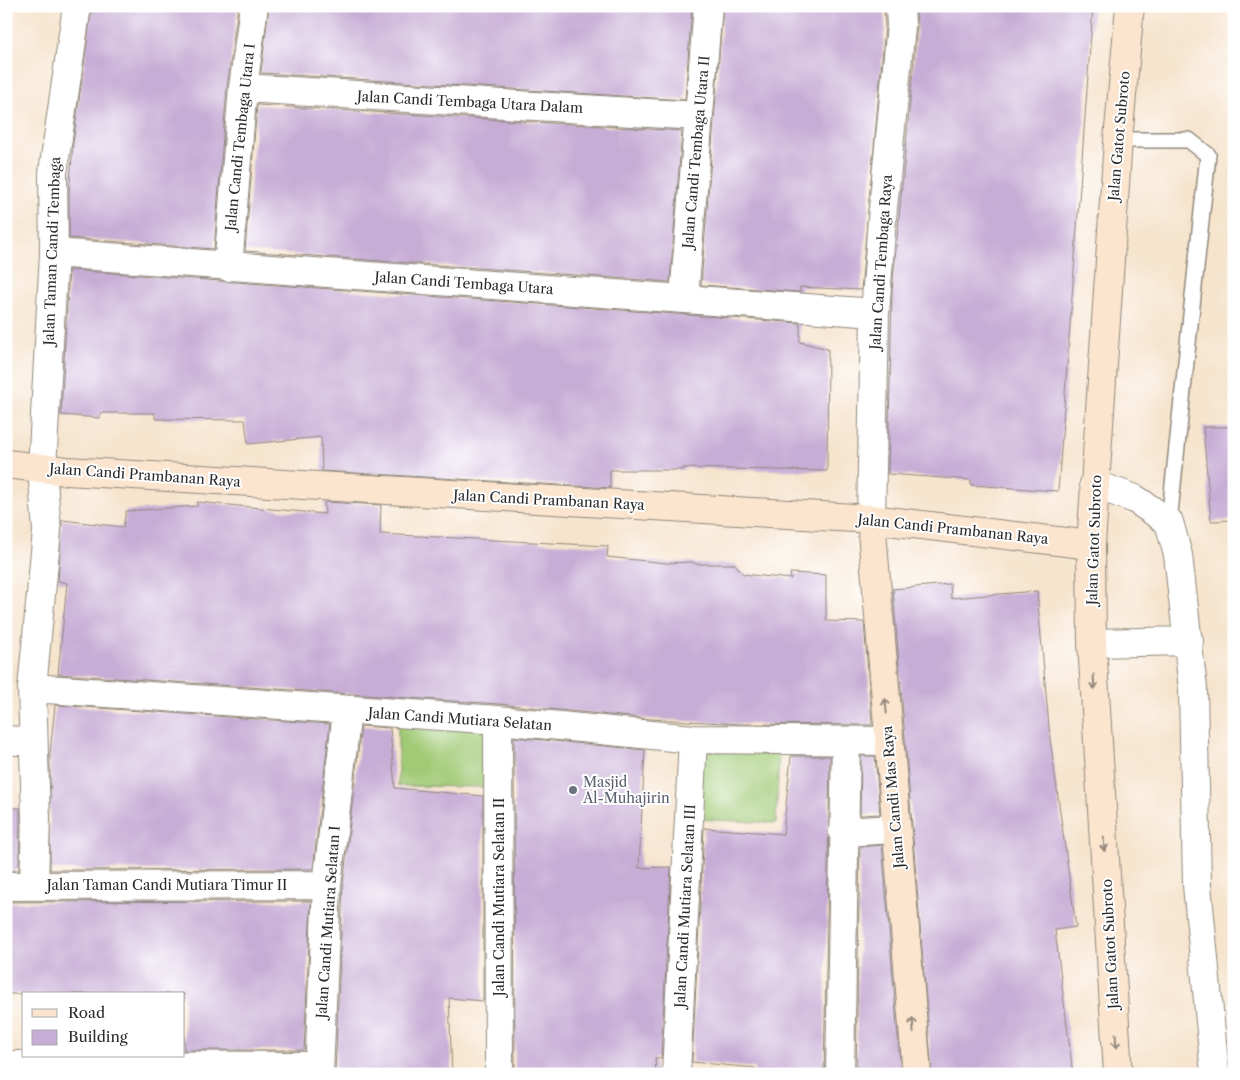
<svg xmlns="http://www.w3.org/2000/svg" width="1240" height="1080" viewBox="0 0 1240 1080" font-family="'Libre Caslon Text',serif">
<style>
.pitch{fill:#a0ca76;stroke:#667a50}
.building{fill:#c7add6}
.lines{fill:none;stroke-linecap:round;stroke-linejoin:round}
.lane-casing{stroke:#90887c;stroke-width:18}
.street-casing{stroke:#90887c;stroke-width:30}
.secondary-casing{stroke:#90887c;stroke-width:30}
.lane{stroke:#fff;stroke-width:15}
.street{stroke:#fff;stroke-width:28}
.secondary{stroke:#fbe5cf;stroke-width:28}
.oneway{stroke:#93887d}
.worship-dot{fill:#6b7280;stroke:#fff;stroke-width:2}
.labels{text-anchor:middle;stroke-width:4;stroke-linejoin:round;paint-order:stroke}
.street-label{font-size:14px;fill:#2b2b2b;stroke:#fff}
.worship-label{font-size:14px;fill:#5b616d;stroke:#fff;text-anchor:start}
</style>
<rect width="100%" height="100%" fill="#fff"/>
<filter id="ink" filterUnits="userSpaceOnUse"><feTurbulence type="fractalNoise" baseFrequency=".02" numOctaves="2"/><feDisplacementMap in="SourceGraphic" scale="10" xChannelSelector="R" yChannelSelector="G"/><feConvolveMatrix kernelMatrix="1 2 1 2 8 2 1 2 1" color-interpolation-filters="sRGB"/></filter>
<filter id="wash" filterUnits="userSpaceOnUse"><feTurbulence type="fractalNoise" baseFrequency=".0096" numOctaves="4" result="noise"/><feDisplacementMap in="SourceGraphic" scale="20" xChannelSelector="R" yChannelSelector="G"/><feGaussianBlur stdDeviation="1.12" result="paint"/><feColorMatrix in="noise" values="0 0 0 0 0 0 0 0 0 0 0 0 0 0 0 0 0 1.4 0 .05"/><feComposite in="paint" operator="in"/></filter>
<g filter="url(#wash)">
<rect width="100%" height="100%" fill="#f6e4cd"/>
<path class="pitch" d="M 398,724 L 490,725 L 490,787 L 398,786 Z
M 698,750 L 779,754 L 776,823 L 695,819 Z"/>
<g id="blocks">
<path class="building" d="M 92,6 L 238,6 L 227,87 L 214,249 L 69,238 L 69,194 L 73,143 Z
M 269,6 L 692,6 L 685,100 L 261,73 Z
M 723,6 L 884,6 L 885,26 L 861,290 L 800,287 L 800,292 L 701,285 Z
M 916,6 L 1093,6 L 1058,491 L 971,485 L 971,480 L 888,474 L 892,291 L 917,27 Z
M 257,105 L 682,131 L 670,282 L 245,251 Z
M 69,270 L 800,323 L 800,342 L 828,349 L 827,471 L 683,468 L 683,470 L 610,470 L 610,488 L 322,471 L 321,437 L 248,444 L 245,420 L 155,419 L 155,413 L 100,413 L 100,418 L 61,415 Z
M 1203,427 L 1234,427 L 1234,520 L 1211,521 Z
M 197,502 L 325,514 L 324,502 L 381,505 L 380,534 L 608,546 L 607,557 L 666,563 L 692,562 L 696,564 L 735,564 L 743,574 L 791,579 L 790,573 L 826,575 L 826,621 L 864,622 L 872,725 L 742,724 L 651,719 L 499,704 L 58,674 L 67,583 L 58,581 L 62,520 L 123,527 L 126,511 L 197,506 Z
M 950,584 L 951,598 L 1037,591 L 1050,739 L 1076,927 L 1055,930 L 1073,1074 L 932,1074 L 893,589 Z
M 55,705 L 330,724 L 313,869 L 50,870 L 50,753 Z
M 361,726 L 390,728 L 395,788 L 483,796 L 483,1001 L 449,998 L 452,1074 L 335,1074 L 343,886 Z
M 514,737 L 645,750 L 639,868 L 671,867 L 661,1058 L 655,1058 L 656,1074 L 515,1074 Z
M 791,756 L 830,756 L 824,1074 L 754,1074 L 755,1068 L 692,1062 L 704,828 L 783,834 Z
M 861,756 L 875,756 L 880,814 L 860,815 Z
M 6,808 L 20,808 L 19,870 L 6,870 Z
M 882,845 L 901,1074 L 856,1074 L 860,847 Z
M 311,901 L 304,1050 L 184,1050 L 184,994 L 6,994 L 6,902 Z"/>
</g>
</g>
<g filter="url(#ink)">
<use href="#blocks" fill-opacity="0" stroke="#90887c" stroke-width="1"/>
<g class="lines">
<g class="lane-casing">
<path id="lane" d="M 1118,140 L 1189,140 L 1208,155 L 1169,522"/>
</g>
<g class="street-casing">
<path id="street" d="M 243,88 L 698,116
M 54,253 L 875,313
M 228,267 L 243,88 L 254,6
M 684,297 L 708,6
M 1094,484 L 1135,499 L 1169,522 L 1178,555 L 1193,689 L 1197,885 L 1215,1074
M 871,519 L 875,313 L 882,218 L 901,26 L 900,6
M 1092,643 L 1189,641
M 32,688 L 498,720 L 693,739 L 889,741
M 498,720 L 499,1074
M 6,740 L 32,742
M 843,832 L 895,829
M 6,886 L 327,885
M 34,886 L 36,818 L 32,688 L 47,531 L 42,468 L 54,253 L 53,172 L 77,6
M 6,1065 L 319,1066
M 319,1074 L 327,885 L 347,711
M 676,1074 L 693,739
M 840,1074 L 846,741"/>
</g>
<g class="secondary-casing">
<path id="secondary" d="M 6,464 L 67,471 L 871,519 L 1091,545
M 871,519 L 917,1074
M 1118,1074 L 1092,643 L 1091,545 L 1118,140 L 1130,6"/>
</g>
<use href="#lane" class="lane"/>
<use href="#street" class="street"/>
<use href="#secondary" class="secondary"/>
</g>
<defs><path id="oneway-shaft" d="M-6 0H5M1.5-3L5.5 0L1.5 3" fill="none" stroke-width="1.6" stroke-linecap="round" stroke-linejoin="round" transform="scale(1.25)"/></defs>
<g class="oneway">
<use href="#oneway-shaft" transform="translate(1094 682) rotate(87)"/>
<use href="#oneway-shaft" transform="translate(886 706) rotate(-95)"/>
<use href="#oneway-shaft" transform="translate(1104 844) rotate(87)"/>
<use href="#oneway-shaft" transform="translate(913 1025) rotate(-94)"/>
<use href="#oneway-shaft" transform="translate(1116 1041) rotate(87)"/>
</g>
</g>
<circle class="worship-dot" cx="573" cy="790" r="5"/>
<g class="labels">
<g class="street-label">
<text transform="translate(470 102) rotate(3)" y="5">Jalan Candi Tembaga Utara Dalam</text>
<text transform="translate(1119 136) rotate(-85)" y="5">Jalan Gatot Subroto</text>
<text transform="translate(240 137) rotate(-84)" y="5">Jalan Candi Tembaga Utara I</text>
<text transform="translate(696 152) rotate(-85)" y="5">Jalan Candi Tembaga Utara II</text>
<text transform="translate(52 251) rotate(-88)" y="5">Jalan Taman Candi Tembaga</text>
<text transform="translate(881 262) rotate(-86)" y="5">Jalan Candi Tembaga Raya</text>
<text transform="translate(464 283) rotate(4)" y="5">Jalan Candi Tembaga Utara</text>
<text transform="translate(145 475) rotate(4)" y="5">Jalan Candi Prambanan Raya</text>
<text transform="translate(549 500) rotate(3)" y="5">Jalan Candi Prambanan Raya</text>
<text transform="translate(953 529) rotate(6)" y="5">Jalan Candi Prambanan Raya</text>
<text transform="translate(1094 540) rotate(-88)" y="5">Jalan Gatot Subroto</text>
<text transform="translate(460 719) rotate(4)" y="5">Jalan Candi Mutiara Selatan</text>
<text transform="translate(893 797) rotate(-95)" y="5">Jalan Candi Mas Raya</text>
<text x="167" y="890">Jalan Taman Candi Mutiara Timur II</text>
<text transform="translate(499 897) rotate(-90)" y="5">Jalan Candi Mutiara Selatan II</text>
<text transform="translate(685 906) rotate(-87)" y="5">Jalan Candi Mutiara Selatan III</text>
<text transform="translate(328 922) rotate(-86)" y="5">Jalan Candi Mutiara Selatan I</text>
<text transform="translate(1110 944) rotate(-93)" y="5">Jalan Gatot Subroto</text>
</g>
<g class="worship-label">
<text x="583" y="787">Masjid<tspan x="583" dy="16">Al-Muhajirin</tspan></text>
</g>
</g>
<rect width="1240" height="1080" fill="none" stroke="#fff" stroke-width="25"/>
<rect x="22" y="992" width="162" height="65" fill="#ffffff" stroke="#aaaaaa"/>
<rect x="32" y="1009" width="25" height="8" fill="#fbe5cf" stroke="#aaaaaa"/>
<text x="68" y="1018" font-size="15" fill="#2b2b2b">Road</text>
<rect x="32" y="1030" width="25" height="15" fill="#c7add6" stroke="#aaaaaa"/>
<text x="68" y="1042" font-size="15" fill="#2b2b2b">Building</text>
</svg>
